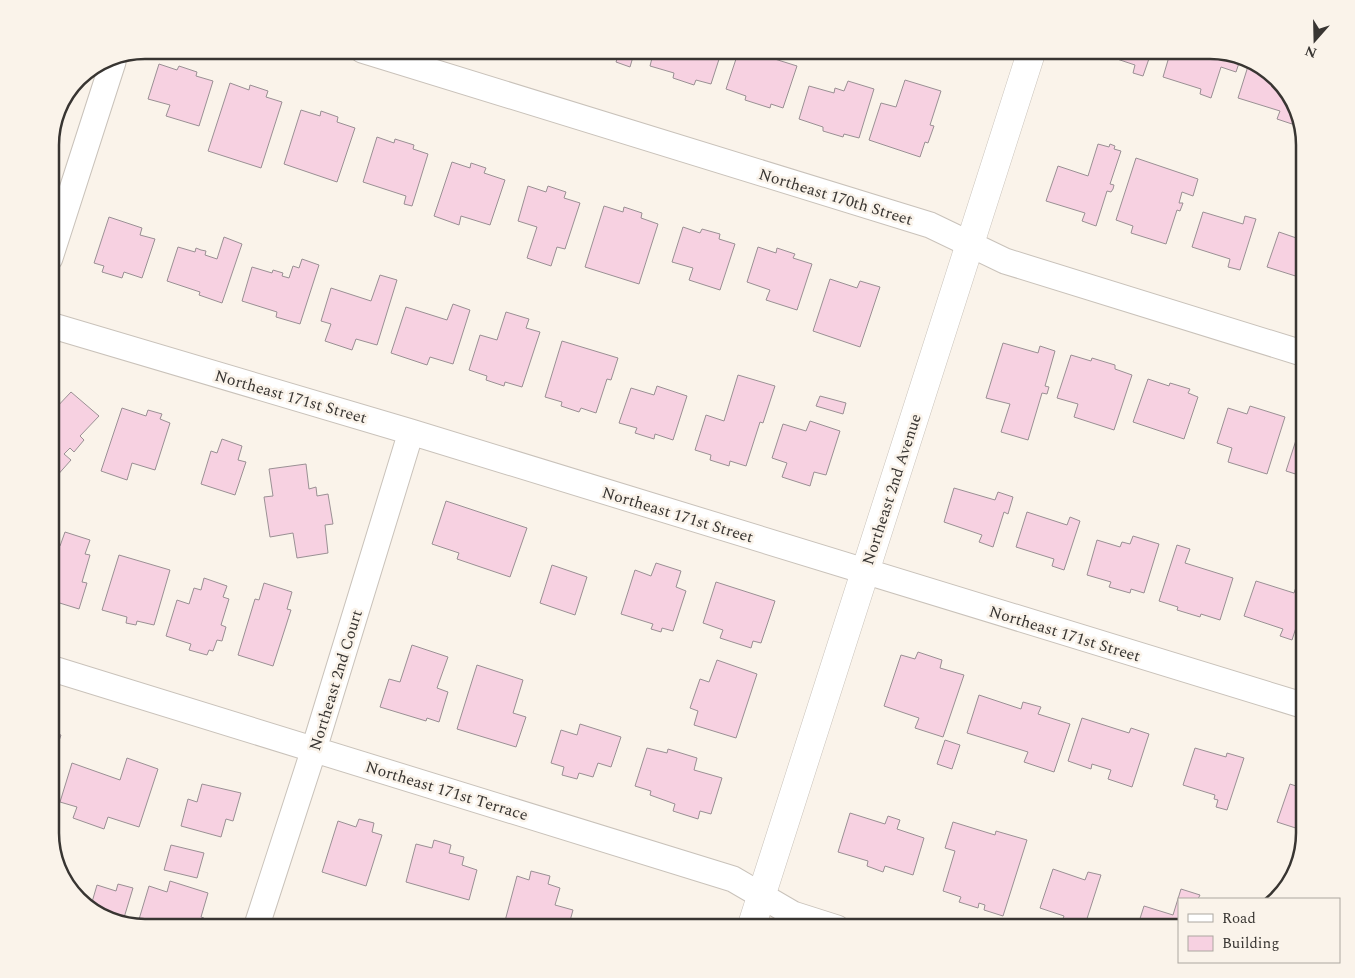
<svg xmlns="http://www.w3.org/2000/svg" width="1355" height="978" viewBox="0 0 1355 978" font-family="Spectral,serif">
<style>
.building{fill:#f7d1e1;stroke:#9a9094}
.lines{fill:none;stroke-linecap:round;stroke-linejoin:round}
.street-casing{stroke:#c9c2ba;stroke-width:27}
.secondary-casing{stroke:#c9c2ba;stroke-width:29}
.street{stroke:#fff;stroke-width:25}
.secondary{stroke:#fff;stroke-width:28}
.labels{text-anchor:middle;stroke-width:5;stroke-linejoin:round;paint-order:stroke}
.street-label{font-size:16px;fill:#383532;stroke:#faf3ea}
.rim{fill:none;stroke:#383532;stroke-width:2.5}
</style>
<rect width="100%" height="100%" fill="#faf3ea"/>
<path class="building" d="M 599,50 L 635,50 L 630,67 L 616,62 L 618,56 Z
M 654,50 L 722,50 L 711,84 L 696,80 L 694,85 L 673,78 L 674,73 L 650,66 Z
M 739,50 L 746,50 L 797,66 L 783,108 L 771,104 L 770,108 L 745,100 L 746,96 L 726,89 Z
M 1094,50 L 1152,50 L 1143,76 L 1133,73 L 1135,65 L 1093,51 Z
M 1171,50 L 1204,50 L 1212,53 L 1213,51 L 1240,60 L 1236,72 L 1221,67 L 1211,98 L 1200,94 L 1201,89 L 1163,77 Z
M 1249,63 L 1268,69 L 1295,102 L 1294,105 L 1296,106 L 1297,109 L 1292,124 L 1277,119 L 1280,111 L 1238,98 Z
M 159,64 L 177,70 L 179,66 L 197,72 L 196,76 L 213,81 L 199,126 L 166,116 L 170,105 L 148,99 Z
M 905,80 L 941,91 L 930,125 L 934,126 L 928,143 L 925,142 L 920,157 L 869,140 L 881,103 L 896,107 Z
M 848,81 L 874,89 L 859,138 L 844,134 L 843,137 L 823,131 L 823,127 L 799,119 L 809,86 L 834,93 L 835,88 L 844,91 Z
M 230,83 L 249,90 L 250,85 L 268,91 L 266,97 L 282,102 L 261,168 L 208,151 Z
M 301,110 L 320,116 L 321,111 L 338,117 L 337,122 L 355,128 L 337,182 L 284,164 Z
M 377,137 L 394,143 L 395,139 L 414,145 L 413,149 L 428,154 L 412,206 L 404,204 L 406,196 L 363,182 Z
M 1098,144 L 1109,147 L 1110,144 L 1115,146 L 1114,149 L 1121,151 L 1110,184 L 1114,185 L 1113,189 L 1111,192 L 1107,191 L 1096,226 L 1082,221 L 1085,213 L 1046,201 L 1058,166 L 1088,176 Z
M 1136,158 L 1198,179 L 1193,196 L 1182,192 L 1179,203 L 1183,203 L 1180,211 L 1177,210 L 1166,244 L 1131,233 L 1133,226 L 1116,220 Z
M 452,162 L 470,168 L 471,163 L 486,168 L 484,173 L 505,180 L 490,225 L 461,216 L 459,225 L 434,216 Z
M 528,186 L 546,192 L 548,186 L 566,192 L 564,198 L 580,203 L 565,249 L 557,247 L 551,266 L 527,258 L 537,227 L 518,221 Z
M 604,206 L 623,212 L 624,207 L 642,213 L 641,218 L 658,224 L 639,284 L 585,267 Z
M 1203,212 L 1243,224 L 1245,216 L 1256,219 L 1240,270 L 1228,267 L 1230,259 L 1192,247 Z
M 109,217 L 142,228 L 140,235 L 155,239 L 142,278 L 124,272 L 122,278 L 102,272 L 104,266 L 94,263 Z
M 683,227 L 700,233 L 702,229 L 720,234 L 719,239 L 735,244 L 720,290 L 689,280 L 693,268 L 672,262 Z
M 1279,232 L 1305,241 L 1305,279 L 1267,267 Z
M 224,237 L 242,244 L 222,303 L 199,295 L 200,292 L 167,281 L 178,247 L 195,252 L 196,248 L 201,250 L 206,251 L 205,255 L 217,259 Z
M 758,247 L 776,253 L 777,248 L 795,254 L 793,258 L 812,264 L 797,310 L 766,300 L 770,290 L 747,282 Z
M 302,259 L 319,265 L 300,324 L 276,317 L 277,312 L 242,301 L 252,267 L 272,273 L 273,270 L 283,273 L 282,276 L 289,278 L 293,266 L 299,268 Z
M 380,275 L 397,280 L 377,345 L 356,339 L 352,350 L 325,341 L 331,324 L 321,321 L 331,288 L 371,301 Z
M 830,279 L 857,288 L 860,281 L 880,287 L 860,347 L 813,331 Z
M 453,304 L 470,310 L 453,364 L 430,357 L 427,365 L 391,353 L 406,307 L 447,320 Z
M 506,312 L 529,319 L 526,328 L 540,332 L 522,387 L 505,382 L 504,386 L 486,380 L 487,376 L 469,370 L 480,335 L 497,340 Z
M 562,341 L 618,358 L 611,380 L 607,379 L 596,413 L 581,408 L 579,412 L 561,406 L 562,402 L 545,397 Z
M 1003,343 L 1038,353 L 1040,346 L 1055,351 L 1045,386 L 1049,387 L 1047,394 L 1042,393 L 1028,440 L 1001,432 L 1010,404 L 986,398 Z
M 1071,355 L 1091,361 L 1092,358 L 1115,365 L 1115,369 L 1132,375 L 1114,430 L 1074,417 L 1078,404 L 1057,398 Z
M 738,375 L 775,386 L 763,423 L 760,422 L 746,466 L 730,461 L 729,466 L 710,460 L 711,455 L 695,450 L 706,415 L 724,421 Z
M 1148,379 L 1169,386 L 1170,383 L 1190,389 L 1188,393 L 1198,397 L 1184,439 L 1133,422 Z
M 657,386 L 687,396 L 673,440 L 655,434 L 654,439 L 635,433 L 637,428 L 619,423 L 631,388 L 654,395 Z
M 71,392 L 99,416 L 80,436 L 84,440 L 74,452 L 70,448 L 64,454 L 71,460 L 55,478 L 50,474 L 50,408 L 53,411 Z
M 820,396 L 846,403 L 843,414 L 816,406 Z
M 1250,406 L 1285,417 L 1267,474 L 1228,462 L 1232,448 L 1217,443 L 1228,408 L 1247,414 Z
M 122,408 L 146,416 L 148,410 L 162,414 L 160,419 L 170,423 L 155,470 L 132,463 L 127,480 L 101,471 Z
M 810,421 L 840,431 L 826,475 L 814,472 L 810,486 L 782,477 L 787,463 L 772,458 L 783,424 L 806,431 Z
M 1298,434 L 1305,436 L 1305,477 L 1286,471 Z
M 222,439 L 242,446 L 238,460 L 246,462 L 235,495 L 201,484 L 211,451 L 217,453 Z
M 306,464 L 309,489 L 316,487 L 317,496 L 328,494 L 333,524 L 325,525 L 328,553 L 297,558 L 293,533 L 270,537 L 264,497 L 273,496 L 269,469 Z
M 954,488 L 995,500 L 998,492 L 1013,497 L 1008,514 L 1004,512 L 993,547 L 979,542 L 982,535 L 944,522 Z
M 446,501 L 527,528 L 510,577 L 457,559 L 459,553 L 432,544 Z
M 1027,512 L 1067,525 L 1070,517 L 1080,521 L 1064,570 L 1052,566 L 1054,559 L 1016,547 Z
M 65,532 L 90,540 L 85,554 L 90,555 L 82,582 L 87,583 L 79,609 L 50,600 L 50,561 L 55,545 L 60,546 Z
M 1133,536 L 1159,544 L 1144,593 L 1131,589 L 1130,593 L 1109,587 L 1111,582 L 1087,575 L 1097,540 L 1120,547 L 1122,542 L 1130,544 Z
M 1177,545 L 1190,549 L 1185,563 L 1233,578 L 1220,620 L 1201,614 L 1200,617 L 1177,610 L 1178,607 L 1159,601 Z
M 119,555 L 170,570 L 154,625 L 137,621 L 136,625 L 126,623 L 127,617 L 102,610 Z
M 656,563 L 681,571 L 676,587 L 686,591 L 673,631 L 662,628 L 661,632 L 651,629 L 653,624 L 621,614 L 635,570 L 651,576 Z
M 552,565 L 587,577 L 575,615 L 540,603 Z
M 204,578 L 227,586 L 223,597 L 229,599 L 221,625 L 226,627 L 222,641 L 217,640 L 213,651 L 209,650 L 207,655 L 189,650 L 191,644 L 166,636 L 177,600 L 189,604 L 194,588 L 201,590 Z
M 1256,581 L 1294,593 L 1297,584 L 1305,587 L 1305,600 L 1292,640 L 1280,636 L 1283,629 L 1244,616 Z
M 716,582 L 775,601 L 761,643 L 753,641 L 751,648 L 720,638 L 723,630 L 703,623 Z
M 264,583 L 292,592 L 287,609 L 291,610 L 273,666 L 238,655 L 255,599 L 259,600 Z
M 412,645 L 448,657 L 437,688 L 448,692 L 439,722 L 427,718 L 426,721 L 380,707 L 389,679 L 400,682 Z
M 918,652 L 942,660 L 940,668 L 964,675 L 943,737 L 915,728 L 919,718 L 884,706 L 901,655 L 915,659 Z
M 717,660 L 757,674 L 736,738 L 694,725 L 698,711 L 690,708 L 700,679 L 709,682 Z
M 477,665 L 523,680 L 513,713 L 526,717 L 516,747 L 457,729 Z
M 979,695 L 1021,709 L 1023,702 L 1041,707 L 1038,714 L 1070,724 L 1054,772 L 1024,762 L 1028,752 L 967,733 Z
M 1082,718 L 1129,733 L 1131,728 L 1149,734 L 1132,787 L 1108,779 L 1111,770 L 1092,764 L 1091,769 L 1068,761 Z
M 580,724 L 621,737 L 611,767 L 598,763 L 593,777 L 579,773 L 577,779 L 562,775 L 564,767 L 551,763 L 561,730 L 577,735 Z
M 50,732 L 61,735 L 50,768 Z
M 945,740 L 960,745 L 952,769 L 937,764 Z
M 647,748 L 667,753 L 668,749 L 697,758 L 694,770 L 722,778 L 711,814 L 700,811 L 698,819 L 673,811 L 675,804 L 650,795 L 651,791 L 635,786 Z
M 1195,748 L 1226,757 L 1227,753 L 1244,758 L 1227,810 L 1216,807 L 1218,800 L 1214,799 L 1215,795 L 1183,785 Z
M 127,758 L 158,769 L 139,827 L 108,817 L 104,829 L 73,818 L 77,807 L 60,802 L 72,763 L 120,780 Z
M 202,784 L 241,793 L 233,821 L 226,819 L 221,837 L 181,826 L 188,799 L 197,802 Z
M 1290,784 L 1305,789 L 1305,831 L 1277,822 Z
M 850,813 L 885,824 L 888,816 L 900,820 L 897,829 L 924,838 L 913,875 L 885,866 L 883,872 L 867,866 L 868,861 L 838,852 Z
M 359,819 L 374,823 L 372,832 L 382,835 L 366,886 L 322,872 L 338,821 L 356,827 Z
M 953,822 L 995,835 L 996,831 L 1027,840 L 1003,916 L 984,910 L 985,905 L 979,903 L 978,908 L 959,902 L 961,897 L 943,891 L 955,851 L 945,848 Z
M 434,840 L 451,845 L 449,853 L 464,857 L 462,865 L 477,870 L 469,900 L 406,882 L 416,844 L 432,848 Z
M 171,845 L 204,853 L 197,878 L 164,870 Z
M 1053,869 L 1085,880 L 1088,872 L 1101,875 L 1084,928 L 1062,921 L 1064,916 L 1040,908 Z
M 531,871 L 550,876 L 548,884 L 560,888 L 555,905 L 573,910 L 568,928 L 529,928 L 505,921 L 517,876 L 529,880 Z
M 170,881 L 208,893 L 201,917 L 204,918 L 201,928 L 145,928 L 137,926 L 149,886 L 167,892 Z
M 118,884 L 133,888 L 123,921 L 90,909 L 97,885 L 116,891 Z
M 1181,889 L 1200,895 L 1198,899 L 1179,899 L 1179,928 L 1137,928 L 1144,906 L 1173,915 Z"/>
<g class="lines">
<g class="street-casing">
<path id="street" d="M 362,50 L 930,225 L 1005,261 L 1305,354
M 50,258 L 113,62
M 50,325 L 411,432 L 1305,706
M 50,668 L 733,879 L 793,914 L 837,928
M 256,928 L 314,749 L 411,432"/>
</g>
<g class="secondary-casing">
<path id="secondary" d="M 751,928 L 1032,50"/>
</g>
<use href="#street" class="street"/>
<use href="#secondary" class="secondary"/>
</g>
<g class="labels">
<g class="street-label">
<text transform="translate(836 196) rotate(17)" y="6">Northeast 170th Street</text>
<text transform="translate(291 396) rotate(16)" y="6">Northeast 171st Street</text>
<text transform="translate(891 489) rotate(-72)" y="6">Northeast 2nd Avenue</text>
<text transform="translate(678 514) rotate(17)" y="6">Northeast 171st Street</text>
<text transform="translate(1065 633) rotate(17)" y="6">Northeast 171st Street</text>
<text transform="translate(335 680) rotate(-73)" y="6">Northeast 2nd Court</text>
<text transform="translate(447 790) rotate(17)" y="6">Northeast 171st Terrace</text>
</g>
</g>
<path d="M0 0H1355V978H0ZM145 59H1210A86 86 0 0 1 1296 145V833A86 86 0 0 1 1210 919H145A86 86 0 0 1 59 833V145A86 86 0 0 1 145 59Z" fill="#faf3ea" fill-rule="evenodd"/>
<path class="rim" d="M145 59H1210A86 86 0 0 1 1296 145V833A86 86 0 0 1 1210 919H145A86 86 0 0 1 59 833V145A86 86 0 0 1 145 59Z"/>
<rect x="1178" y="898" width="162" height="65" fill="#faf3ea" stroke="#aca7a0"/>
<rect x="1188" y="914" width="25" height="8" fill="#ffffff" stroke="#aca7a0"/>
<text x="1222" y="923" font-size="15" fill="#383532">Road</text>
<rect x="1188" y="936" width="25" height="15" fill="#f7d1e1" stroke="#aca7a0"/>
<text x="1222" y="948" font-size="15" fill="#383532">Building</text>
<g transform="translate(1315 40) rotate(200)" stroke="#faf3ea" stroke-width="4" paint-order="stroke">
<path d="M0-4L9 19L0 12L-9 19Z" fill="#383532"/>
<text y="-8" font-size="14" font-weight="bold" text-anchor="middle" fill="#383532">N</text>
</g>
</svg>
